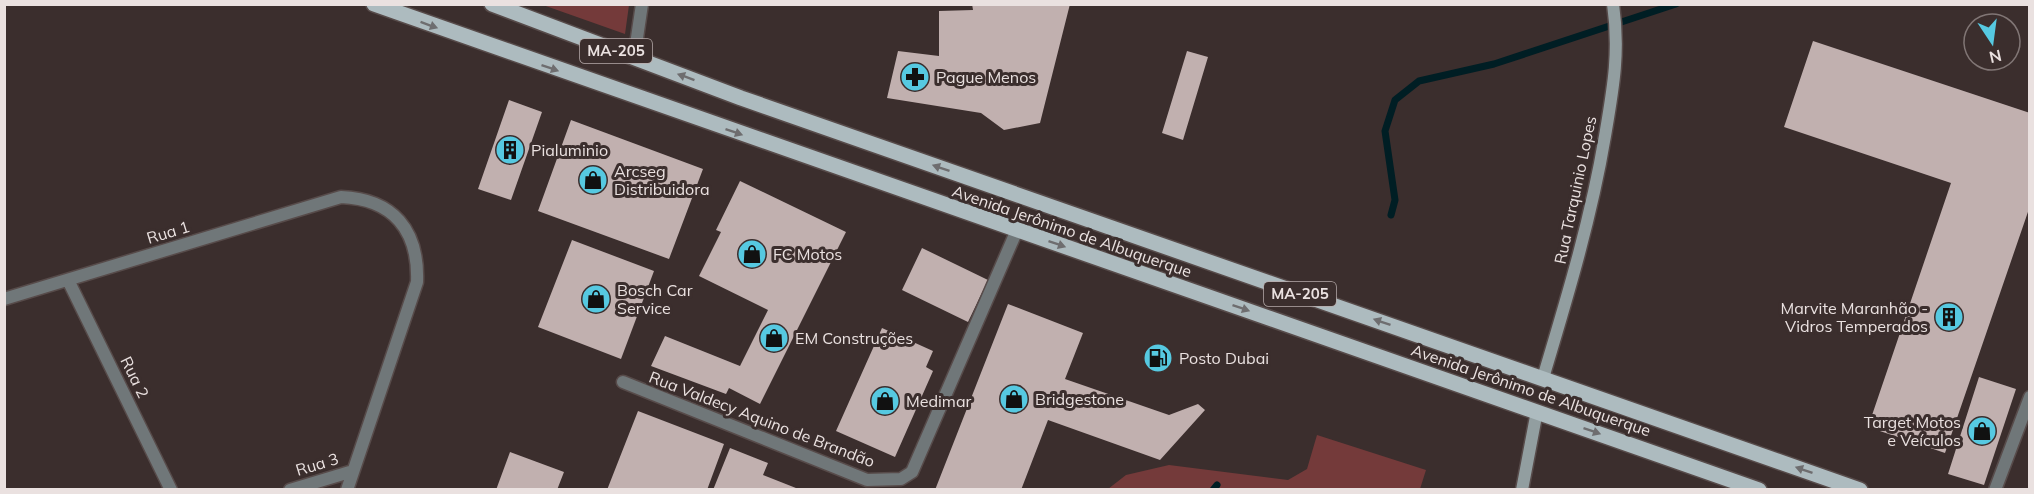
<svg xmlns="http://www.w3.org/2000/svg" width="2034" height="494" viewBox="0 0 2034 494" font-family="Mulish,sans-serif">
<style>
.green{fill:#743a3a}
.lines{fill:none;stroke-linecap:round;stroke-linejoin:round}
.stream{stroke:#001e24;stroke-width:7}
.building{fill:#c1b0af}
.minor-casing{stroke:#574b4a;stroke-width:15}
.secondary-casing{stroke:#574b4a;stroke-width:15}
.primary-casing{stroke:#574b4a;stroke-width:18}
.minor{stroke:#707779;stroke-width:12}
.secondary{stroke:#929ea0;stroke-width:12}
.primary{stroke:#adbbbf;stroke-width:15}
.oneway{fill:#6e6d6f}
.labels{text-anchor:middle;stroke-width:6;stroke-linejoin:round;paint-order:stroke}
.shield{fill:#3b2e2d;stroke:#b6abaa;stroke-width:1.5}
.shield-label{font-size:15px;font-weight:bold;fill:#eae1e0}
.poi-label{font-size:16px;fill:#eae1e0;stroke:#3b2e2d;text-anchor:start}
.street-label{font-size:16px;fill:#eae1e0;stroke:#3b2e2d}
</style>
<rect width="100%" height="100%" fill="#3b2e2d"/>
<path class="green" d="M 543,5 L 629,5 L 625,34 Z
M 1317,435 L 1426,470 L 1420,489 L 1108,489 L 1126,475 L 1169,465 L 1288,480 L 1307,469 Z"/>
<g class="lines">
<path class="stream" d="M 1391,215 L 1395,200 L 1385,131 L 1395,100 L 1419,81 L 1494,64 L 1676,4
M 1213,490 L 1217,485"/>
</g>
<path class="building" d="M 972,4 L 1070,4 L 1040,123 L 1004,130 L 981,113 L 887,98 L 898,51 L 939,56 L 939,11 L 973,10 Z
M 1813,41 L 2030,113 L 2030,206 L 1945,453 L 1868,427 L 1951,183 L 1784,127 Z
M 1187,51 L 1208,57 L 1183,140 L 1162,133 Z
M 509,100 L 542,112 L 511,200 L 478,189 Z
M 571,120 L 703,169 L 669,259 L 538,211 Z
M 740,181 L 846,232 L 760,404 L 729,388 L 726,394 L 651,366 L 665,336 L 740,366 L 768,310 L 699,276 L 721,232 L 716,230 Z
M 572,240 L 654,271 L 621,359 L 538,327 Z
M 922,248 L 988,280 L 968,322 L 902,290 Z
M 1008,304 L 1083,333 L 1065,379 L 1169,415 L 1198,404 L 1205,410 L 1160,460 L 1048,420 L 1021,490 L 935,490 Z
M 882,328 L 933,351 L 926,367 L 933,371 L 895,457 L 836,431 Z
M 1979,377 L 2016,389 L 1984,485 L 1948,474 Z
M 638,411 L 724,444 L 707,490 L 607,490 Z
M 730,448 L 768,463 L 763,475 L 801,490 L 713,490 Z
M 510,452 L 564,472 L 557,490 L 496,490 Z"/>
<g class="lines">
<g class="minor-casing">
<path id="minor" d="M 634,58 L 642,4
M 68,280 L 171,490
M 4,299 L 341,197 C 393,199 419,230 417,282 L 347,490
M 623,382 L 867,480 L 901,479 L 912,472 L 1017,230
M 290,490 L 353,471
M 1995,490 L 2030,397"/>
</g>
<g class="secondary-casing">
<path id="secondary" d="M 1543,378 C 1567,298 1591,219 1605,136 C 1613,89 1620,52 1613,4
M 1522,490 L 1537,411"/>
</g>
<g class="primary-casing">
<path id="primary" d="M 374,4 L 1759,490
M 492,4 L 741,98 L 1860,490"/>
</g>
<use href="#minor" class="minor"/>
<use href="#secondary" class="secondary"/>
<use href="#primary" class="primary"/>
</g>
<defs><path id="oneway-solid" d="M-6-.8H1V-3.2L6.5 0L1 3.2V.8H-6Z" transform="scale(1.5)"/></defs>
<g class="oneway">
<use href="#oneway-solid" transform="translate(429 25) rotate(20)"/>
<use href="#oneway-solid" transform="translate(550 68) rotate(19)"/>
<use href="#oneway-solid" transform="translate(686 77) rotate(-160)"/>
<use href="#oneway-solid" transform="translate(734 132) rotate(19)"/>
<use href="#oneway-solid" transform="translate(941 168) rotate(-161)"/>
<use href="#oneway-solid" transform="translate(1057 244) rotate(19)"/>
<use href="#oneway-solid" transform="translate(1241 308) rotate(19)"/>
<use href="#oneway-solid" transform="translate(1382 322) rotate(-161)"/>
<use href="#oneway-solid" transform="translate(1592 431) rotate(19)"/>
<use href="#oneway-solid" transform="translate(1804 470) rotate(-161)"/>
</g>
<defs>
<g id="pharmacy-disc" transform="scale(1.5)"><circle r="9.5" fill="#56c9e1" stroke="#3b2e2d"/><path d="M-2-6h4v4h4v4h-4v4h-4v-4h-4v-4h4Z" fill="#111"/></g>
<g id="building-disc" transform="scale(1.5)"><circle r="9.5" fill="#56c9e1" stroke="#3b2e2d"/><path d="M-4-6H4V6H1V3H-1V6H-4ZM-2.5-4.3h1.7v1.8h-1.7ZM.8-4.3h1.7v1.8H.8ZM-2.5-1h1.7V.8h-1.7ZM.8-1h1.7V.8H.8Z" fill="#111"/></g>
<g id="shop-disc" transform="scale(1.5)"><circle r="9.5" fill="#56c9e1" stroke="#3b2e2d"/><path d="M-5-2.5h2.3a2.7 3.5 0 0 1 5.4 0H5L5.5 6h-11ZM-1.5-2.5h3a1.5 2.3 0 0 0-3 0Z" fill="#111"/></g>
<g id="fuel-disc" transform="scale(1.5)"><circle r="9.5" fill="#56c9e1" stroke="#3b2e2d"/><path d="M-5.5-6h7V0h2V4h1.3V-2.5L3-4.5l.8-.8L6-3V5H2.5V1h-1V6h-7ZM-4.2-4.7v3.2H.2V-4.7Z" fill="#111"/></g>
</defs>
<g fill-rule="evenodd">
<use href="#pharmacy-disc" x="915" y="77"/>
<use href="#building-disc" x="510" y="150"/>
<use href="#shop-disc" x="593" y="180"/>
<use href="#shop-disc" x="752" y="254"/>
<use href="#shop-disc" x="596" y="299"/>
<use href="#building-disc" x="1949" y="317"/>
<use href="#shop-disc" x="774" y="338"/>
<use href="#fuel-disc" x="1158" y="358"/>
<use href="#shop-disc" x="1014" y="399"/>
<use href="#shop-disc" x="885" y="401"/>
<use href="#shop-disc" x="1982" y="431"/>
</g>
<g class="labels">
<g class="shield">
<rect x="580" y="39" width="72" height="24" rx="4.5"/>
<rect x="1264" y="282" width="72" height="24" rx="4.5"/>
</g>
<g class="shield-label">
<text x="616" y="56">MA-205</text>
<text x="1300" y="299">MA-205</text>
</g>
<g class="poi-label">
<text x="936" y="83">Pague Menos</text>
<text x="531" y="156">Pialuminio</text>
<text x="614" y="177">Arcseg<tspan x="614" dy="18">Distribuidora</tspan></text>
<text x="773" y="260">FC Motos</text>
<text x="617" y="296">Bosch Car<tspan x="617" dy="18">Service</tspan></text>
<text x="1928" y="314" text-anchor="end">Marvite Maranhão -<tspan x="1928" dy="18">Vidros Temperados</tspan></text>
<text x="795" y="344">EM Construções</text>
<text x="1179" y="364">Posto Dubai</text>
<text x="1035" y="405">Bridgestone</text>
<text x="906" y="407">Medimar</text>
<text x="1961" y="428" text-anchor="end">Target Motos<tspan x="1961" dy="18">e Veículos</tspan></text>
</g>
<g class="street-label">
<text transform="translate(1575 190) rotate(-78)" y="6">Rua Tarquinio Lopes</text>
<text transform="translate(1072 231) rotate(19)" y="6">Avenida Jerônimo de Albuquerque</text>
<text transform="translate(168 232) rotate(-17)" y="6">Rua 1</text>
<text transform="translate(135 377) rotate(64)" y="6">Rua 2</text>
<text transform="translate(1531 390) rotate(19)" y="6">Avenida Jerônimo de Albuquerque</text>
<text transform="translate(762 419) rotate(21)" y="6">Rua Valdecy Aquino de Brandão</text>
<text transform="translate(317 464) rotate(-17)" y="6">Rua 3</text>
</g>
</g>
<rect width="2034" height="494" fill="none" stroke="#eae1e0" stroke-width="12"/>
<g transform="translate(1992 42) rotate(167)"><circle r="28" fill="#3b2e2d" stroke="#817675" stroke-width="1.5"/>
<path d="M0-4.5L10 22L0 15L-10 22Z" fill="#56c9e1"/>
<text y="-9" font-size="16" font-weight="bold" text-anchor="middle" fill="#eae1e0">N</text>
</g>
</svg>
